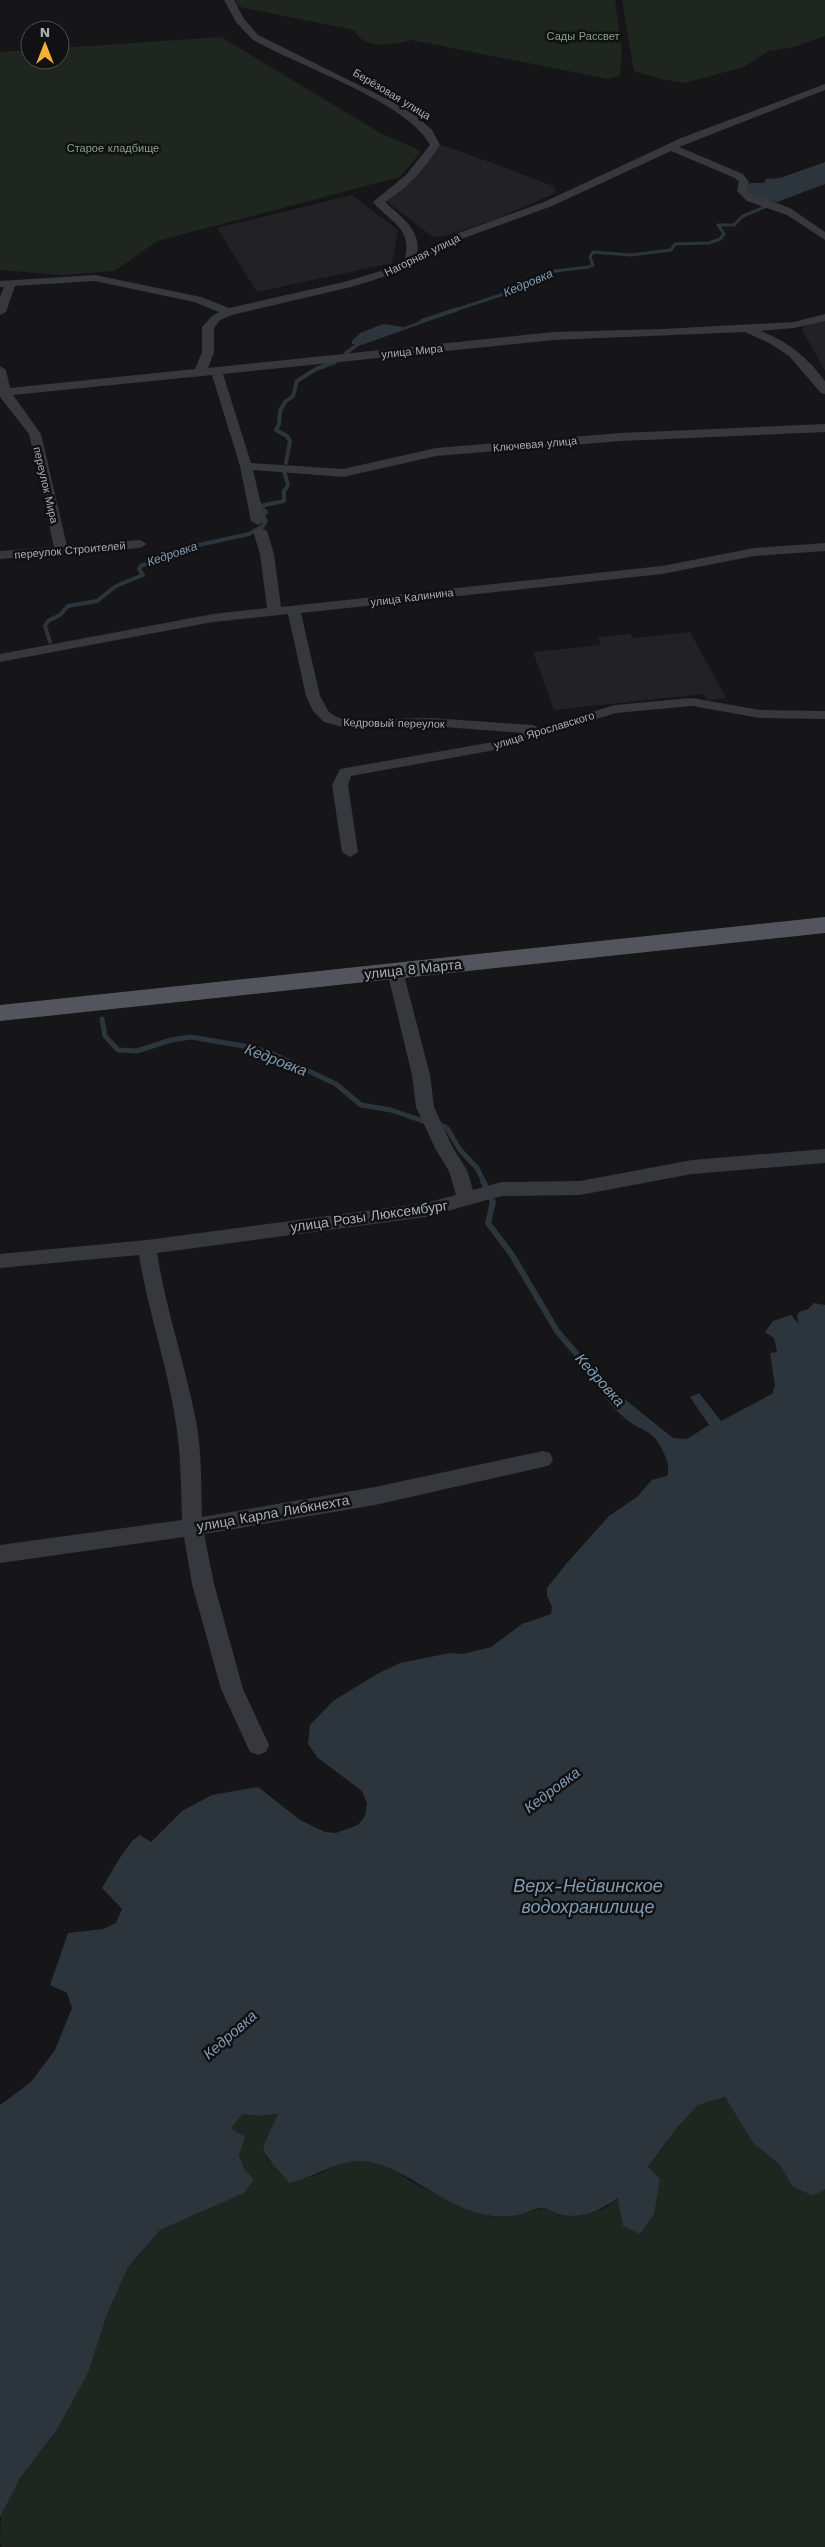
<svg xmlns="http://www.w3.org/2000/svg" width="825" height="2547" viewBox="0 0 825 2547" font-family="'Work Sans',sans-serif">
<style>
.built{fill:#222225}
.green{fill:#1e261f}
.water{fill:#2c353c}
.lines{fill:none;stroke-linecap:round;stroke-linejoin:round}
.stream-far3{stroke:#2c353c;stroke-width:3}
.stream-far2{stroke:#2c353c;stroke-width:4}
.stream-far1{stroke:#2c353c;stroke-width:5}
.stream{stroke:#2c353c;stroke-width:6}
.street{fill:#37383d;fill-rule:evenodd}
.primary{fill:#53555c;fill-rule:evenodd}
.labels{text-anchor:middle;stroke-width:5;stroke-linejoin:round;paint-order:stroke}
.far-park-label{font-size:11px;fill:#7fa381;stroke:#111113}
.far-street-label{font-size:11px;fill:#a8adb8;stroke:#111113}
.far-water-label{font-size:12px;font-style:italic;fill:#7f9bb3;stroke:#111113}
.street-label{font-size:14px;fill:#a8adb8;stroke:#111113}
.water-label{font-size:15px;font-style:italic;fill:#7f9bb3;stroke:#111113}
.near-water-label{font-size:18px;font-style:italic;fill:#7f9bb3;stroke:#111113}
</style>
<rect width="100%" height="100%" fill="#161618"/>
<path class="built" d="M 442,145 L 509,169 L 553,186 L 556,190 L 553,194 L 496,219 L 448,235 L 433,237 L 386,201 L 395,196 L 438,147 Z
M 352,195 L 398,230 L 392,263 L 257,292 L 217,228 Z
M 825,321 L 825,371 L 802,330 L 805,325 Z
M 690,632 L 726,698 L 707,700 L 704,694 L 554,710 L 533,652 L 601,645 L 598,637 L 631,634 L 633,638 Z"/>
<path class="green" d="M 237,0 L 615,0 L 622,51 L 620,76 L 608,79 L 412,40 C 394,44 365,52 354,30 L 240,7 L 235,2 Z
M 622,0 L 825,0 L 825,36 L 794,47 L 769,51 L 744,67 L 685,83 L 660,79 L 634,71 Z
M 221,37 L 382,134 L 419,150 L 420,153 L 400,177 L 157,241 L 115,271 L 62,275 L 0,270 L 0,52 L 30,50 L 30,60 L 60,60 L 60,48 Z
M 725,2097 L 753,2143 L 780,2165 L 792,2186 L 813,2196 L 825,2189 L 825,2547 L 2,2547 L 0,2541 L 1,2512 L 20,2478 L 56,2431 L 128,2267 L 160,2230 L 213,2207 L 254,2179 L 245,2170 L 231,2128 L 243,2114 L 259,2116 L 279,2114 L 266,2158 L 278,2167 L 289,2183 L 322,2173 L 345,2161 L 364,2160 L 388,2167 L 412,2182 L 471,2211 L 494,2217 L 521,2214 L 544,2208 L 559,2215 L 602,2210 L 619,2198 L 648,2168 L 676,2129 L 698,2105 Z"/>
<path class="water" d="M 825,162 L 825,184 L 777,202 L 759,199 L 747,191 L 747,187 L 750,183 L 764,183 L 766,179 L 780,178 Z
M 429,318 L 426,322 L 362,345 L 352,344 L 352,341 L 360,333 L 383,324 L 404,327 Z
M 814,1303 L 825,1305 L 825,2189 L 813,2196 L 792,2186 L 780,2165 L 753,2143 L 725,2097 L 698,2105 L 676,2129 L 648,2167 L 660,2179 L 654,2214 L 640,2234 L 623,2226 L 618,2198 C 601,2210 581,2220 558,2214 C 554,2213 549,2209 544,2208 C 538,2207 529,2212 522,2214 C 505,2218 490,2217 474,2212 C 438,2201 400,2165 364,2161 C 343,2158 312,2178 289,2183 C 280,2170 267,2161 263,2147 L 278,2114 L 259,2116 L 243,2114 L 231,2128 L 245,2137 L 239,2155 L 245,2170 L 254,2179 L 244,2193 L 160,2230 L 128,2267 L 106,2317 L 88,2373 L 56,2431 L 20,2478 L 0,2517 L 0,2105 L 31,2082 L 55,2050 L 72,2008 L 67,1993 L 50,1985 L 68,1933 L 103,1929 L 116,1923 L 122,1909 L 102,1888 L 119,1859 L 132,1841 L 140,1835 L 151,1842 L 182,1811 L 212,1795 L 258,1787 L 300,1820 L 325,1832 L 336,1833 L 358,1825 L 365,1816 L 367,1803 L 362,1791 L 318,1758 L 308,1744 L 310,1725 L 333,1701 L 377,1674 L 400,1663 L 450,1653 L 463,1654 L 491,1647 L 522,1624 L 551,1614 L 552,1607 L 547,1596 L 547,1588 L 566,1564 L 609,1516 L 637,1497 L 652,1480 L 667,1476 C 669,1469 668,1464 666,1458 C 653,1424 642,1435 620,1414 C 607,1402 599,1388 592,1373 L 673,1438 L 687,1439 L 709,1425 L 690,1397 L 699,1393 L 721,1421 L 772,1394 L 775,1386 L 770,1353 L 777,1352 L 774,1338 L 765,1332 L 773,1321 L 791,1315 L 799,1324 L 797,1316 L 799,1312 L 808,1309 Z"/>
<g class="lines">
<path class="stream-far3" d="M 455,310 L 528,286 L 555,271 L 589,267 L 593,265 L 590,257 L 593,252 L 631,255 L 671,250 L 675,244 L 709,243 L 720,239 L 724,234 L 718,225 L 734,225 L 743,216 L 767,206"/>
<path class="stream-far2" d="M 422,321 L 458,309
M 346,353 L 361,342
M 286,463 L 290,441 L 287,436 L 276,430 L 279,424 L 280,411 L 285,402 L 293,396 L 297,381 L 316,369 L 335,362
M 50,642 L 45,626 L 48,621 L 60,615 L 68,606 L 97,601 L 116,586 L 143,575 L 139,569 L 142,565 L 156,563 L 163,557 L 182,553 L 194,546 L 249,534 L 263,526 L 266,521 L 263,517 L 266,512 L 260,506 L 284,501 L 284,491 L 288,485 L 284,471"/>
<path class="stream-far1" d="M 102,1019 L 105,1036 L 118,1050 L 137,1051 L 171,1040 L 191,1037 L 255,1048 L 273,1054 L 336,1084 L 361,1105 L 391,1110 L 429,1123
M 437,1123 L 447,1128 L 460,1150 L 477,1168 L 484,1182"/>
<path class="stream" d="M 483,1181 L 493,1202 L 488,1223 L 512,1255 L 557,1331 L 597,1378"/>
<path class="street" d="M 224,0 L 234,0 L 244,19 L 258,35 L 389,100 L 415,115 L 432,130 L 440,145 C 425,168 408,188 385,202 C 400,216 422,230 417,254 L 456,234 L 544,202 L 681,138 L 825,84 L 825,90 L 679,147 L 743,174 L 749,182 L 747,191 L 750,193 L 790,208 L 825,232 L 825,240 L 787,215 L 747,201 L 737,191 L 739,182 L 735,178 L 671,151 L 552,206 L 464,238 L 396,273 L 351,287 L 232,315 L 220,320 L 214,328 L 214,352 L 208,368 L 553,332 L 663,329 L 794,322 L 825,314 L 825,321 L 794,328 L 760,331 C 787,340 809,359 825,381 L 825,394 L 821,393 L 789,356 L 769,343 L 745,332 L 553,340 L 223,374 L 251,463 L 343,469 L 436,448 L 621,433 L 825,424 L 825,432 L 621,441 L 436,456 L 343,477 L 253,470 L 265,521 L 258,525 L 251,521 L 240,466 L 212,375 L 13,395 L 41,434 L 67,546 L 140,540 L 147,544 L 140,548 L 0,559 L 0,551 L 54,547 L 29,434 L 0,397 L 0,366 L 6,370 L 10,388 L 195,369 L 202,352 L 202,327 L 212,316 L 219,312 L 194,302 L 95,281 L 15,286 L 6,312 L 0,315 L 0,297 L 4,287 L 0,287 L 0,281 L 95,275 L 201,297 L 229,308 L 344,282 L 388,269 L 404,261 C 414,227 390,223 373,202 L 406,175 L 430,145 C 409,102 295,65 252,39 L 236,22 Z
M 260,527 L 267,531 L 274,554 L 281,607 L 662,566 L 754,548 L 825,543 L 825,551 L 754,556 L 662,574 L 301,613 L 320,696 L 329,712 L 337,717 L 346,720 L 431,718 L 533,725 L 539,728 L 615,705 L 692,698 L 760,710 L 825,711 L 825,719 L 760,718 L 692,706 L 616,713 L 495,750 L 351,776 L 348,785 L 358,852 L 350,857 L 342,852 L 332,785 L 340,769 L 493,742 L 523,733 L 431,726 L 346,728 L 324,722 L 313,711 L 306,696 L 288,614 L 213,622 L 0,662 L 0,654 L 213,614 L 267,608 L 260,554 L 253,531 Z
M 395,965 L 401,967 L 403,971 L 430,1075 L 434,1107 L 453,1148 L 467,1170 L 473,1190 L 501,1182 L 580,1181 L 692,1160 L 825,1149 L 825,1163 L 692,1174 L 580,1195 L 501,1196 L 426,1217 L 157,1253 C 166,1310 185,1364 196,1421 C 202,1452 201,1485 202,1517 L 375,1487 L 543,1451 L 550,1453 L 553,1459 L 550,1465 L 543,1467 L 375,1505 L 204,1534 L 214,1584 L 243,1689 L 269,1745 L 266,1752 L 258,1755 L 250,1752 L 221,1689 L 192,1584 L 184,1537 L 0,1563 L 0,1545 L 182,1520 C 181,1488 181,1456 176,1424 C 168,1367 148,1312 139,1255 L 0,1268 L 0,1254 L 147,1240 L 426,1203 L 456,1195 L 449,1171 L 436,1150 L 416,1107 L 412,1075 L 387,971 L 389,967 Z"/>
<path class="primary" d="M 825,917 L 825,933 L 0,1021 L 0,1005 Z"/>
</g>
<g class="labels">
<g class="far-park-label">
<text x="583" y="40">Сады Рассвет</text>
<text x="113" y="152">Старое кладбище</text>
</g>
<g class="far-street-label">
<text transform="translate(392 94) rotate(31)" y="4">Берёзовая улица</text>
<text transform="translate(422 255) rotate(-26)" y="4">Нагорная улица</text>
<text transform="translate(412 351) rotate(-6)" y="4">улица Мира</text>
<text transform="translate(535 444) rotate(-5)" y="4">Ключевая улица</text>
<text transform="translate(46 485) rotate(77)" y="4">переулок Мира</text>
<text transform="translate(70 550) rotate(-5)" y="4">переулок Строителей</text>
<text transform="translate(412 597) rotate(-7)" y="4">улица Калинина</text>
<text transform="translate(394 723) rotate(1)" y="4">Кедровый переулок</text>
<text transform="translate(544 730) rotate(-17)" y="4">улица Ярославского</text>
</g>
<g class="far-water-label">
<text transform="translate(528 283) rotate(-23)" y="4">Кедровка</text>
<text transform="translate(172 554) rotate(-19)" y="4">Кедровка</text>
</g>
<g class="street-label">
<text transform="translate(413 969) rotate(-6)" y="5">улица 8 Марта</text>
<text transform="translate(369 1216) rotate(-8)" y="5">улица Розы Люксембург</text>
<text transform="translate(273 1513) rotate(-10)" y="5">улица Карла Либкнехта</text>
</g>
<g class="water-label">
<text transform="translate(276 1060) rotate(21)" y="5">Кедровка</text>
<text transform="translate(600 1380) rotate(48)" y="5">Кедровка</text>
<text transform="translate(552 1790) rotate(-37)" y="5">Кедровка</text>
<text transform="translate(230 2035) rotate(-41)" y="5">Кедровка</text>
</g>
<g class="near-water-label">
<text x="588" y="1892">Верх-Нейвинское<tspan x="588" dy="21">водохранилище</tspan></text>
</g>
</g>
<g transform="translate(45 45)"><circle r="24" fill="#111113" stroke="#4d4f55"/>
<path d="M0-4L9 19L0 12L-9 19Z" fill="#f2b134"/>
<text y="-8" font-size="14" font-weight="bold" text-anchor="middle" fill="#a8adb8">N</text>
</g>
</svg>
